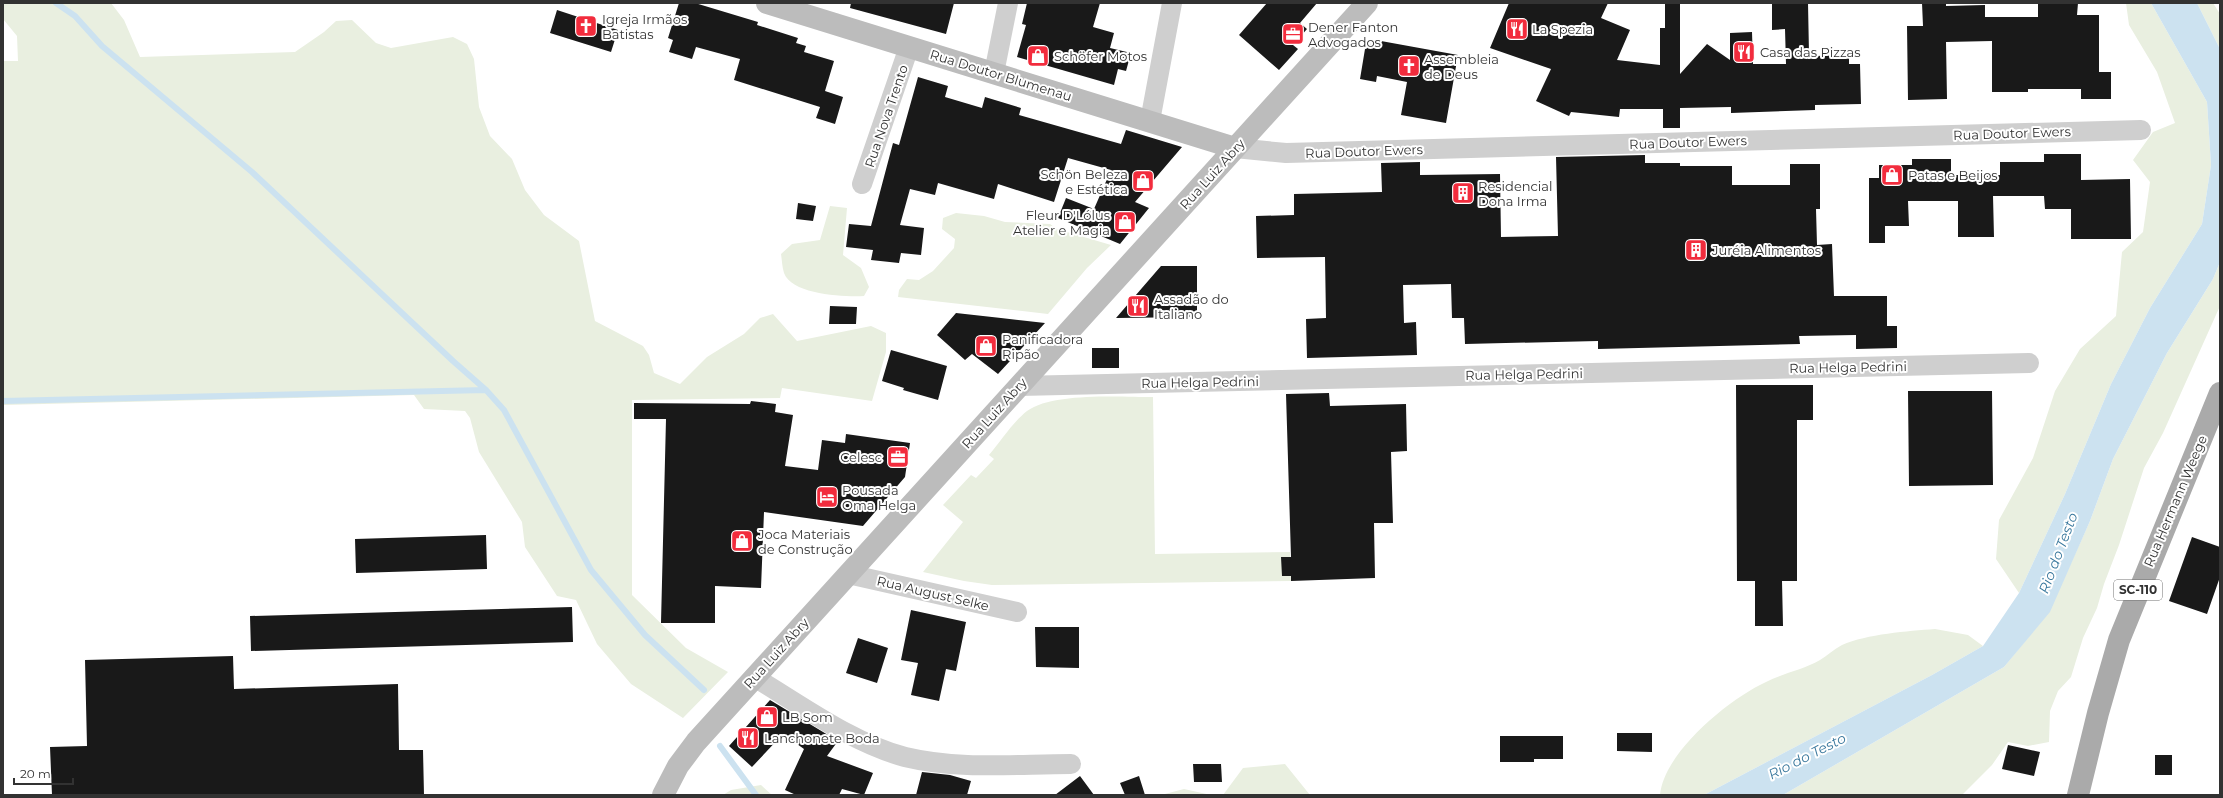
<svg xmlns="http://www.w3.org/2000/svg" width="2223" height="798" viewBox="0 0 2223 798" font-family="Montserrat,sans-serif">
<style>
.green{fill:#e9efe0}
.water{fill:#cce2f0}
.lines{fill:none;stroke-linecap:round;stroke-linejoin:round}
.stream{stroke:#cce2f0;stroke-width:6}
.building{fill:#191919}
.street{stroke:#cfcfcf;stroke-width:20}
.secondary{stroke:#bcbcbc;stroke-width:22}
.primary{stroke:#aaa;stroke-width:22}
.labels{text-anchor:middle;stroke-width:4;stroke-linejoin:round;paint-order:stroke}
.shield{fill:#fff;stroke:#707070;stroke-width:1}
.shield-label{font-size:12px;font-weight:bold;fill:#323232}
.poi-label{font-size:13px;fill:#323232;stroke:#fff;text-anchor:start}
.street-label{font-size:13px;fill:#323232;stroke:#fff}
.water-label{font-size:14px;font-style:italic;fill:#38779c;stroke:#fff}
</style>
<rect width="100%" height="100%" fill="#fff"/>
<path class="green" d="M 3,3 L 111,3 L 124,20 L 140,57 L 295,52 L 324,32 L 336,21 L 352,20 L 376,43 L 391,48 L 453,37 L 467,44 L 474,59 L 479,107 L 490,136 L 512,159 L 525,190 L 544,215 L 579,241 L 595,321 L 643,346 L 649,355 L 654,373 L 680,384 L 707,357 L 744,334 L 760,318 L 773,314 L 797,341 L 871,326 L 886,333 L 886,352 L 872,401 L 782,388 L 780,398 L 632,400 L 632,595 L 686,648 L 728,672 L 683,718 L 631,684 L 597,644 L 576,600 L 557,596 L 525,547 L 522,522 L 479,452 L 470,418 L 465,411 L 424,409 L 414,395 L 3,405 L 3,61 L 18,61 L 17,36 L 3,19 Z
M 2126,3 L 2151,3 L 2207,102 L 2211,165 L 2202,224 L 2150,308 L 2111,384 L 2065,494 L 2019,593 L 1996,559 L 1999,520 L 2033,458 L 2055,391 L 2080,349 L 2116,316 L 2122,252 L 2143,232 L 2150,182 L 2133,160 L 2153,132 L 2175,123 L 2157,72 L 2129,25 Z
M 2197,3 L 2213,3 L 2220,14 L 2220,49 Z
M 830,206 L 847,208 L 843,255 L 861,268 L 869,287 L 864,296 C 845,297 792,295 784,273 C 782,267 782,260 781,254 L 792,244 L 820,240 Z
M 956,213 L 984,216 L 1005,222 L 1050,224 L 1057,229 L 1111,245 L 1087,268 L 1048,314 L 898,297 L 899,290 L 907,279 L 919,280 L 933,271 L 954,248 L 955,239 L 942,229 L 943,218 Z
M 2220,262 L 2220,306 L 2163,433 L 2144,468 L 2119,545 L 2104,584 L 2097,608 L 2083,638 L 2071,677 L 2058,691 L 2050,711 L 2049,742 L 2028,746 L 2008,742 L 1992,765 L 1962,795 L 1783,795 L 2004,667 L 2049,612 L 2090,521 L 2113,459 L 2167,353 L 2213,279 Z
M 1153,397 L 1155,554 L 1290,552 L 1291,581 L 992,585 L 964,581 L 923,572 L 963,522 L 943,505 L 971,475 L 976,478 L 994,459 L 989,455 C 1001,441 1013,422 1027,411 C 1052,392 1122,397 1153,397 Z
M 1935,629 L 1968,635 L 1983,646 L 1932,675 L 1704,795 L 1660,795 C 1664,752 1729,699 1766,682 C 1783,673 1803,670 1820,660 C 1827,656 1834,649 1842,645 C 1867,634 1908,631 1935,629 Z
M 1285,764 L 1310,795 L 1223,795 L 1243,768 Z
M 761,785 L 772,795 L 723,795 L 731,790 Z
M 1184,789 L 1211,795 L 1161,795 Z"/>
<path class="water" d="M 2151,3 L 2197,3 L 2220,49 L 2220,262 L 2213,279 L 2167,353 L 2113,459 L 2090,521 L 2050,612 L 2004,667 L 1783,795 L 1704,795 L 1932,675 L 1983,646 L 2019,593 L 2065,494 L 2111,384 L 2150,308 L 2202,224 L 2211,165 L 2207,102 Z"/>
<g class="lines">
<path class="stream" d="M 56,3 L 75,16 L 102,46 L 252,172 L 453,361 L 486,390 L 504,410 L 591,570 L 645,635 L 704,690
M 3,401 L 486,390
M 720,746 L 756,795"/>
</g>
<path class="building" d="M 679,3 L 695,3 L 758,22 L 757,25 L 798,38 L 796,43 L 806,46 L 804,52 L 834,61 L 825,91 L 843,97 L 835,124 L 816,118 L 820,107 L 734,80 L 740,59 L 696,47 L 692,59 L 669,52 L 673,40 L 668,38 Z
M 851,3 L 954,3 L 946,34 L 850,8 Z
M 1027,3 L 1100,3 L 1093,27 L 1114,33 L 1110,48 L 1131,53 L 1126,71 L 1118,69 L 1114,85 L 1017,57 L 1026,25 L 1022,24 Z
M 1267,3 L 1317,3 L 1300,23 L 1307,29 L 1293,45 L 1298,49 L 1279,70 L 1239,35 Z
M 1509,3 L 1608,3 L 1601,18 L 1630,30 L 1617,60 L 1660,65 L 1660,28 L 1665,28 L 1665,3 L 1680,3 L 1680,74 L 1707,44 L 1730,60 L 1730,33 L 1752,32 L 1753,64 L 1786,64 L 1785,29 L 1772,30 L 1772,3 L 1808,3 L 1809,54 L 1814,54 L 1814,56 L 1849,55 L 1849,64 L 1860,64 L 1861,104 L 1815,105 L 1815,110 L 1731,113 L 1731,107 L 1680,108 L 1680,128 L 1663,128 L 1663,109 L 1620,109 L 1619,117 L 1571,112 L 1569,116 L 1536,101 L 1551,69 L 1490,48 Z
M 1922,3 L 1946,3 L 1946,6 L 1985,5 L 1985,17 L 2038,17 L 2038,3 L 2078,3 L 2077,15 L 2099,15 L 2099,72 L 2111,72 L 2111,99 L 2081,99 L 2081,89 L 2028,89 L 2028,92 L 1992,92 L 1992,41 L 1946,42 L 1947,99 L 1908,100 L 1907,26 L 1923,26 Z
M 557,10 L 618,30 L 611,52 L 550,33 Z
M 1381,41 L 1458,55 L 1446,123 L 1401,115 L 1407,82 L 1377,76 L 1376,82 L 1360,79 L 1366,43 L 1380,46 Z
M 918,77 L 948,86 L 945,97 L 982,108 L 985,97 L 1021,108 L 1019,115 L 1121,144 L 1126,130 L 1182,147 L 1135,202 L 1149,208 L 1120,244 L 1058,218 L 1066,198 L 1094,209 L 1111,170 L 1068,158 L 1054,202 L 998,184 L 994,199 L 938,183 L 935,195 L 910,189 L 900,225 L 924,228 L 921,255 L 901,253 L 899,263 L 871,260 L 873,250 L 846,247 L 849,224 L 871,226 L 893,143 L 899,145 Z
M 2044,154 L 2081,154 L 2081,180 L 2130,179 L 2131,239 L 2071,239 L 2071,209 L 2045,209 L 2044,196 L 1993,196 L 1994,237 L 1958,237 L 1958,201 L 1908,201 L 1909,226 L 1885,226 L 1885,243 L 1869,243 L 1869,178 L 1879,178 L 1879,165 L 1912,165 L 1912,159 L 1951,159 L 1951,175 L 2000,175 L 2000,162 L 2044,162 Z
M 1645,155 L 1645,163 L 1680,163 L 1680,166 L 1732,166 L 1732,185 L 1790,185 L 1790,164 L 1820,164 L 1820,209 L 1816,209 L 1817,245 L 1832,244 L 1834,296 L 1887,296 L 1887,326 L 1897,326 L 1897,348 L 1856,349 L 1856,335 L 1799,336 L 1800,344 L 1598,349 L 1598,341 L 1465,344 L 1464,318 L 1452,318 L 1451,284 L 1403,285 L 1404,323 L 1416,322 L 1417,355 L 1307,358 L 1306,319 L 1326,318 L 1325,257 L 1257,258 L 1256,216 L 1294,215 L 1294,194 L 1382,192 L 1381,163 L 1420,162 L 1420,175 L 1500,174 L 1501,237 L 1558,236 L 1556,157 Z
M 798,203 L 816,206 L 813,221 L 796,219 Z
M 1161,266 L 1197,266 L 1197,317 L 1116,318 Z
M 830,306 L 857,307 L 856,324 L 829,324 Z
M 956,313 L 1001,318 L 1045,323 L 998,374 L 972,354 L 965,360 L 937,335 Z
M 1092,348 L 1119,348 L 1119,368 L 1092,368 Z
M 891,350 L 947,366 L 938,400 L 903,390 L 904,388 L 882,381 Z
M 1736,385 L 1813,385 L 1813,420 L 1797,420 L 1797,581 L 1782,581 L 1783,626 L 1755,626 L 1755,581 L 1737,581 Z
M 1908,391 L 1992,391 L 1993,485 L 1909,486 Z
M 1329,393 L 1330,406 L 1406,404 L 1407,451 L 1391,452 L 1393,523 L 1374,523 L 1375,578 L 1291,581 L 1291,576 L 1282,576 L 1281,557 L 1291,557 L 1286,394 Z
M 751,401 L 776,404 L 775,412 L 793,415 L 785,466 L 818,470 L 822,440 L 845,443 L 846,434 L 910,443 L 905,477 L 863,526 L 764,512 L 761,588 L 715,586 L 715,623 L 661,623 L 666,419 L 634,419 L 634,403 L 750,404 Z
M 486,535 L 487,569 L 356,573 L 355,539 Z
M 2192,537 L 2220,547 L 2220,577 L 2207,614 L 2169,601 Z
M 572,607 L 573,642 L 251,651 L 250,616 Z
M 911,610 L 966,622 L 956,671 L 946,669 L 939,701 L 911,695 L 918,663 L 901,660 Z
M 1035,627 L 1079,627 L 1079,668 L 1036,667 Z
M 858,638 L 888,648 L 877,683 L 846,673 Z
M 233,656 L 234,689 L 398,684 L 399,750 L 423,750 L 424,795 L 52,795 L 50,747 L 87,746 L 85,660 Z
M 770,700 L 838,741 L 827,756 L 873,773 L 864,795 L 842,789 L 839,795 L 796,795 L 785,790 L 804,749 L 783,734 L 752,767 L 729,746 Z
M 1617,733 L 1652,733 L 1652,752 L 1617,751 Z
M 1500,736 L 1563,736 L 1563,759 L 1534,759 L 1534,762 L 1500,762 Z
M 2008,745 L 2040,752 L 2034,776 L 2002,769 Z
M 2155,755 L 2172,755 L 2172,775 L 2155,775 Z
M 1193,764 L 1221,764 L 1222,782 L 1194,782 Z
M 922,772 L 950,775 L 971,781 L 967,795 L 916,795 Z
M 1080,776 L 1094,795 L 1055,795 Z
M 1139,776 L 1145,795 L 1125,795 L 1120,783 Z"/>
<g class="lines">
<path class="street" d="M 994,73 L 1008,3
M 1150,121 L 1172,3
M 1235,148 L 1286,153 L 2141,130
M 862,184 L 909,47
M 1019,386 L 2029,363
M 848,574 L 1017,612
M 754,677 C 801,705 852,743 905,757 C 959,770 1016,764 1071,764"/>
<path class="secondary" d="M 767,3 L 1235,148
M 663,795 L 678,766 L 696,742 L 1367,3"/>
<path class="primary" d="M 2078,795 L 2098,713 L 2119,640 L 2220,393"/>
</g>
<defs>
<g id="church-square" transform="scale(1.15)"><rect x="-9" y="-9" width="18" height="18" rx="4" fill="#f22c3d" stroke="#fff"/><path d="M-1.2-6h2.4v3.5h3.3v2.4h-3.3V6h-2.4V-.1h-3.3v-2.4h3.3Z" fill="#fff"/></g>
<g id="restaurant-square" transform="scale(1.15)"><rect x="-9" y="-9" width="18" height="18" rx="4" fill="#f22c3d" stroke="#fff"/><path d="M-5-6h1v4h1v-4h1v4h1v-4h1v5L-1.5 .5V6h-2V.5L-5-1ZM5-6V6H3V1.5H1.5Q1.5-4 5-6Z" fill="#fff"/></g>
<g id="office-square" transform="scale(1.15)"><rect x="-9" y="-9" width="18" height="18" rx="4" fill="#f22c3d" stroke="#fff"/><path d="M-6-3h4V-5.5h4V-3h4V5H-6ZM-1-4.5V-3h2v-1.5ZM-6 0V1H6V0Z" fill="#fff"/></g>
<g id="shop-square" transform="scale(1.15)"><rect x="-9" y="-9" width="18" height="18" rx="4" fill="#f22c3d" stroke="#fff"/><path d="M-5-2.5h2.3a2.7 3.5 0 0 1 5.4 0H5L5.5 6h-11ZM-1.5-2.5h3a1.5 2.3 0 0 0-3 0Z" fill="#fff"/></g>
<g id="building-square" transform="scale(1.15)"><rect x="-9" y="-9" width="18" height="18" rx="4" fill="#f22c3d" stroke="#fff"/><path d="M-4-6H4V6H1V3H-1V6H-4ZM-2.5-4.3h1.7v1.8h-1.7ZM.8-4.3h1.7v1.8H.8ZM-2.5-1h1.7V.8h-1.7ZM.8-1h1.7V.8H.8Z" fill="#fff"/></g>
<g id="hotel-square" transform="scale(1.15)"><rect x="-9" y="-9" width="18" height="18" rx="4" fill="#f22c3d" stroke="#fff"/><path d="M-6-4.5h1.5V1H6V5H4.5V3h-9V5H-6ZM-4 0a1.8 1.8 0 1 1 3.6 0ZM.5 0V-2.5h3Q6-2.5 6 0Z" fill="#fff"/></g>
</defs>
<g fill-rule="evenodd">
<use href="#church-square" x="586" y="26"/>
<use href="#restaurant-square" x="1517" y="29"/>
<use href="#office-square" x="1293" y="34"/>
<use href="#restaurant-square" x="1744" y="52"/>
<use href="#shop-square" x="1038" y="56"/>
<use href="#church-square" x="1409" y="66"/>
<use href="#shop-square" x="1892" y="175"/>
<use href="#shop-square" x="1143" y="181"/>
<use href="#building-square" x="1463" y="193"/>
<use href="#shop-square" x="1125" y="222"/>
<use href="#building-square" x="1696" y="250"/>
<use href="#restaurant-square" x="1138" y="306"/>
<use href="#shop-square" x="986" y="346"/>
<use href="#office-square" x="898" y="457"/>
<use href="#hotel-square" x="827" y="497"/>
<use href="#shop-square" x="742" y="541"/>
<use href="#shop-square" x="767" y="717"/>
<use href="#restaurant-square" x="748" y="738"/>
</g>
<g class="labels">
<rect class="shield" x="2114" y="580" width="48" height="20" rx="3"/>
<g class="shield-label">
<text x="2138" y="594">SC-110</text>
</g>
<g class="poi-label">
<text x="602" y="24">Igreja Irmãos<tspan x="602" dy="15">Batistas</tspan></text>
<text x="1308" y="32">Dener Fanton<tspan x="1308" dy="15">Advogados</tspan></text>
<text x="1532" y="34">La Spezia</text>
<text x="1760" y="57">Casa das Pizzas</text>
<text x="1054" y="61">Schöfer Motos</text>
<text x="1424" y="64">Assembleia<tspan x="1424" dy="15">de Deus</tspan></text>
<text x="1128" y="179" text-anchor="end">Schön Beleza<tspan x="1128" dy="15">e Estética</tspan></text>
<text x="1908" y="180">Patas e Beijos</text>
<text x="1478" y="191">Residencial<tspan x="1478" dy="15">Dona Irma</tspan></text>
<text x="1110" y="220" text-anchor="end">Fleur D'Lólus<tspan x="1110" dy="15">Atelier e Magia</tspan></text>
<text x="1712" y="255">Juréia Alimentos</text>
<text x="1154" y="304">Assadão do<tspan x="1154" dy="15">Italiano</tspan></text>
<text x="1002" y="344">Panificadora<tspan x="1002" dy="15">Ripão</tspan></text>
<text x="882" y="462" text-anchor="end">Celesc</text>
<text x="842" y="495">Pousada<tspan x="842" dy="15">Oma Helga</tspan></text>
<text x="758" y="539">Joca Materiais<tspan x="758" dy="15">de Construção</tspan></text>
<text x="782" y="722">LB Som</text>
<text x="764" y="743">Lanchonete Boda</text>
</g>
<g class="street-label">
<text transform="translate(1001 75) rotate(17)" y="5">Rua Doutor Blumenau</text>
<text transform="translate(886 116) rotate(-71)" y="5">Rua Nova Trento</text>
<text transform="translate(2012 133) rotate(-2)" y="5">Rua Doutor Ewers</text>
<text transform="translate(1688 142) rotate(-2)" y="5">Rua Doutor Ewers</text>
<text transform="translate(1364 151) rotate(-2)" y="5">Rua Doutor Ewers</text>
<text transform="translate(1212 174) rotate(-48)" y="5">Rua Luiz Abry</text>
<text transform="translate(1848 367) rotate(-1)" y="5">Rua Helga Pedrini</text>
<text transform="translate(1524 374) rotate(-1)" y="5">Rua Helga Pedrini</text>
<text transform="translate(1200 382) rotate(-1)" y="5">Rua Helga Pedrini</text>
<text transform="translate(994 413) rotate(-48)" y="5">Rua Luiz Abry</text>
<text transform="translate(2175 501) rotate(-67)" y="5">Rua Hermann Weege</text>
<text transform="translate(933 593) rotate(13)" y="5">Rua August Selke</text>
<text transform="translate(776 653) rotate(-48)" y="5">Rua Luiz Abry</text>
</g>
<g class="water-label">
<text transform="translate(2058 553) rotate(-69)" y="5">Rio do Testo</text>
<text transform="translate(1807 756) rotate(-27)" y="5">Rio do Testo</text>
</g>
</g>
<rect width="2223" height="798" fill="none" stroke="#323232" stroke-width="8"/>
<path d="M14 778v6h59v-6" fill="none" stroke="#323232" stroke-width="2"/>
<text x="20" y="778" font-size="12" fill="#323232" stroke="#ffffff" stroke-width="3" paint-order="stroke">20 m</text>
</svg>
